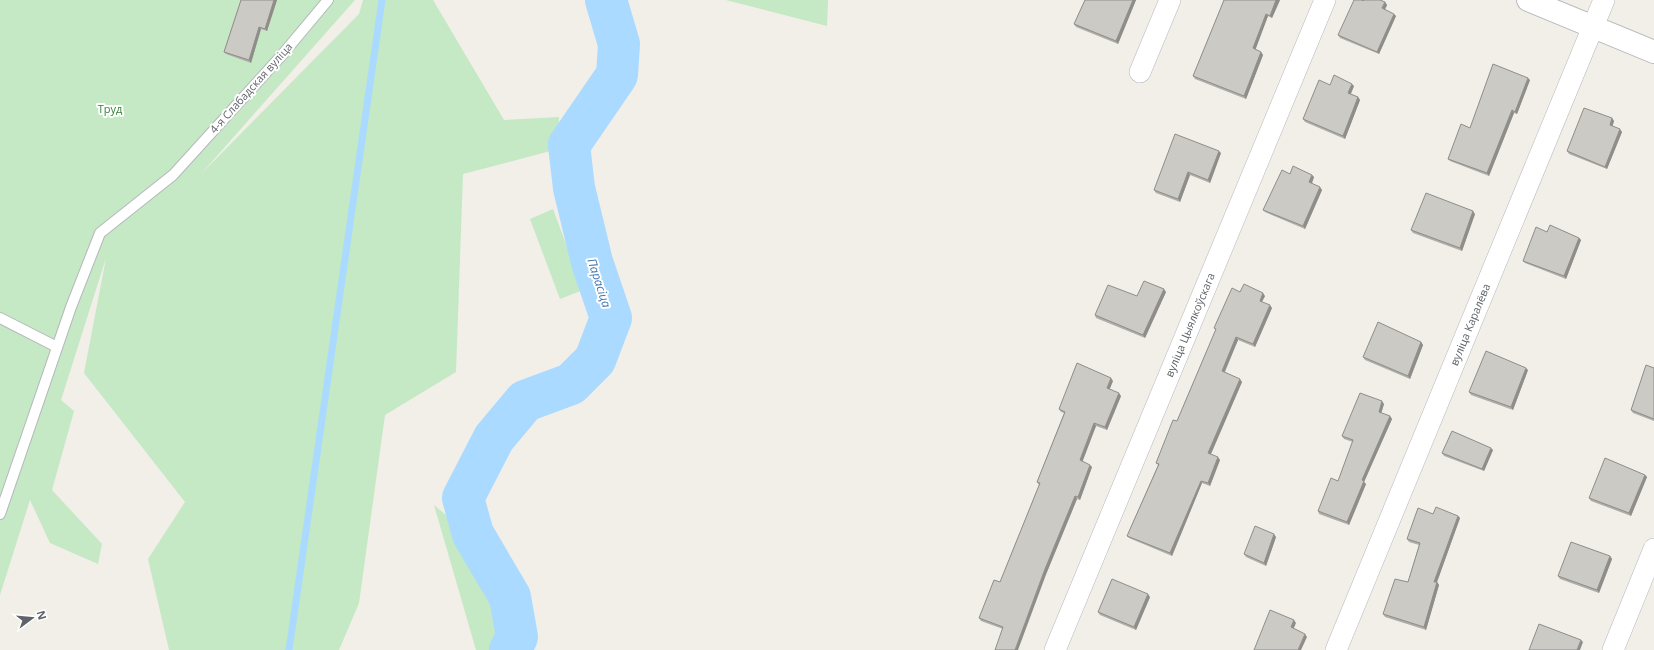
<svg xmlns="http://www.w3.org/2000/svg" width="1654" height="650" viewBox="0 0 1654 650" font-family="'Open Sans',sans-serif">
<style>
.green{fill:#c5e8c5}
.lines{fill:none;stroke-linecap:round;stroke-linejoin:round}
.stream{stroke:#aadaff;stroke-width:7}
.river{stroke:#aadaff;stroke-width:42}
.service-casing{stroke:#b5b8bc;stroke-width:12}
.minor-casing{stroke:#b5b8bc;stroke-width:22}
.tertiary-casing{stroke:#b5b8bc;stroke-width:24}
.service{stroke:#fff;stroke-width:10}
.minor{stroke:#fff;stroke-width:21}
.tertiary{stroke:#fff;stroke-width:22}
.wall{fill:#afaea9}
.shaded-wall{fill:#8f8d8a}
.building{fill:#cccac5;stroke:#8f8d8a}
.labels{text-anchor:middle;stroke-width:4;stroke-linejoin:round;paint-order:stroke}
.street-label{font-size:11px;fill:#5f6368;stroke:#fff}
.park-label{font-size:11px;fill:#348238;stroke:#fff}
.water-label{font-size:12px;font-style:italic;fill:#4174aa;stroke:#fff}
</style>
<rect width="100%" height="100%" fill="#f1efe8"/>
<path class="green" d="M 0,0 L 355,0 L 201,174 L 359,14 L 363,0 L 433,0 L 504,120 L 559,117 L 558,149 L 463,174 L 456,372 L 385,415 L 359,603 L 339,650 L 169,650 L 148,559 L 185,502 L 84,373 L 106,258 L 61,400 L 74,411 L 52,490 L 102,544 L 98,564 L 50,543 L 30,500 L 0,595 Z
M 727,0 L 828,0 L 827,26 L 726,0 Z
M 553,209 L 583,290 L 560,299 L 530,219 Z
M 434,505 L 452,520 L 505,637 L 492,650 L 476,650 Z"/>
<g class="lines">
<path class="stream" d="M 289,650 L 382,0"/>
<path class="river" d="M 510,650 L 517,637 L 510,597 L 473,534 L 463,498 L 494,438 L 525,401 L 571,384 L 595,360 L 611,318 L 592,262 L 574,188 L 569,145 L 617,75 L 619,44 L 606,0"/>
<g class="service-casing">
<path id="service" d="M 0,318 L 57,347
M 0,514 L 71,307 L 100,233 L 173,175 L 282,55 L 328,0"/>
</g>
<g class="minor-casing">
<g id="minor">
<path d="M 1140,72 L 1170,0"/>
<path id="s1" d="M 1055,650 L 1325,0"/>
<path id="s2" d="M 1336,650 L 1604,0"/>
<path d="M 1613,650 L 1654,549"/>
</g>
</g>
<g class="tertiary-casing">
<path id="tertiary" d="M 1528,0 L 1654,52"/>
</g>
<use href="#service" class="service"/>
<use href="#minor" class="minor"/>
<use href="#tertiary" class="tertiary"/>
</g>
<path class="wall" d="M 241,0 L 277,0 L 267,31 L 261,29 L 251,63 L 226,54 L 224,52 Z
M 1085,0 L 1136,0 L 1118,44 L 1076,27 L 1074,24 Z
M 1224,0 L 1280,0 L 1272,18 L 1268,16 L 1255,49 L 1261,52 L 1263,55 L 1246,99 L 1195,79 L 1193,76 Z
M 1363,1 L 1385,2 L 1387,5 L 1385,10 L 1396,16 L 1379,54 L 1340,38 L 1338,35 Z
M 1530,80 L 1517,114 L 1514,113 L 1489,176 L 1450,161 L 1448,159 L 1470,128 Z
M 1330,85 L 1354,86 L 1351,94 L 1358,97 L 1360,100 L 1345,139 L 1305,122 L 1303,119 Z
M 1612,118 L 1614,121 L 1612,126 L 1622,132 L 1607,169 L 1569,154 L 1567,151 Z
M 1221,153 L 1210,183 L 1190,175 L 1180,202 L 1156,193 L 1154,190 Z
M 1290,174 L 1312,175 L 1314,177 L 1312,184 L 1322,190 L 1305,229 L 1265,212 L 1263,210 Z
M 1475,214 L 1462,251 L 1413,233 L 1411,230 Z
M 1547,232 L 1579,238 L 1581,240 L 1566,279 L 1525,263 L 1523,261 Z
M 1166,292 L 1145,338 L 1096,318 L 1095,315 L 1137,296 Z
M 1240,292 L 1265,296 L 1262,302 L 1272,308 L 1255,347 L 1238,340 L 1225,372 L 1242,382 L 1211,454 L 1220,460 L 1210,486 L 1202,483 L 1172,556 L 1129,538 L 1127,536 L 1158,465 L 1156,463 L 1177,421 L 1216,330 L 1214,328 Z
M 1421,342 L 1423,345 L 1410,379 L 1365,360 L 1363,357 Z
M 1654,368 L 1654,421 L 1633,413 L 1631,410 Z
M 1528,370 L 1513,410 L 1471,395 L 1469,392 Z
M 1113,381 L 1109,389 L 1121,396 L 1107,430 L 1096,426 L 1082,461 L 1092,467 L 1080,500 L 1077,499 L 1047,572 L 1003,629 L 981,621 L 979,618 L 1000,582 L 1039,485 L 1037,482 L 1064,413 L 1061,412 L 1059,409 Z
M 1384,404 L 1381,413 L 1390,416 L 1392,419 L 1364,482 L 1366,484 L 1349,525 L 1319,514 L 1318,511 L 1338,481 L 1353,442 L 1344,439 L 1342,436 Z
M 1493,450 L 1484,471 L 1444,456 L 1442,453 Z
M 1645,475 L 1647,477 L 1631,516 L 1591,501 L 1589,498 Z
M 1433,514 L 1458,516 L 1460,518 L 1437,582 L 1439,585 L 1426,630 L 1385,617 L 1383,614 L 1408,582 L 1419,545 L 1409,542 L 1407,539 Z
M 1276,537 L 1266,566 L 1246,557 L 1244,554 Z
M 1610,556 L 1612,559 L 1599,593 L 1560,579 L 1558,576 Z
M 1150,597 L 1136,630 L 1100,615 L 1098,612 Z"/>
<path class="shaded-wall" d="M 274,0 L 277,0 L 267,31 L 265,29 Z
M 1133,0 L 1136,0 L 1118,44 L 1116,41 Z
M 1276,0 L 1280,0 L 1272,18 L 1270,16 Z
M 1385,2 L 1387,5 L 1384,11 L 1382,8 Z
M 1266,14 L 1268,16 L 1255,51 L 1253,48 Z
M 1394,14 L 1396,16 L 1379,54 L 1377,52 Z
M 259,27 L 261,29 L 251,63 L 249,60 Z
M 1261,52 L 1263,55 L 1246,99 L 1244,96 Z
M 1528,78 L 1530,80 L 1517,114 L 1515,112 Z
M 1352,84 L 1354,86 L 1350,95 L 1348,93 Z
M 1358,97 L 1360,100 L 1345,139 L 1343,136 Z
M 1512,110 L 1514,113 L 1489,176 L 1487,173 Z
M 1612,118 L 1614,121 L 1612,128 L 1610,125 Z
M 1620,129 L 1622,132 L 1607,169 L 1605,167 Z
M 1219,151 L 1221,153 L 1210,183 L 1208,180 Z
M 1188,172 L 1190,175 L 1180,202 L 1178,199 Z
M 1312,175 L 1314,177 L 1311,185 L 1309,182 Z
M 1320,187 L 1322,190 L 1305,229 L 1303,226 Z
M 1473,211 L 1475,214 L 1462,251 L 1460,248 Z
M 1579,238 L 1581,240 L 1566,279 L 1564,276 Z
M 1164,289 L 1166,292 L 1145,338 L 1143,335 Z
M 1263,293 L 1265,296 L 1261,303 L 1260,301 Z
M 1270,305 L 1272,308 L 1255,347 L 1253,344 Z
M 1236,337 L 1238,340 L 1224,373 L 1222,371 Z
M 1421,342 L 1423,345 L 1410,379 L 1408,376 Z
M 1526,368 L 1528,370 L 1513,410 L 1511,407 Z
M 1111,378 L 1113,381 L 1109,391 L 1107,388 Z
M 1240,379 L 1242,382 L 1210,456 L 1208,453 Z
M 1119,393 L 1121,396 L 1107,430 L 1105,427 Z
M 1382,401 L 1384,404 L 1381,414 L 1379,412 Z
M 1390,416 L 1392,419 L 1364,482 L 1366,484 L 1349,525 L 1347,522 L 1362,480 Z
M 1094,423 L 1096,426 L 1082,463 L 1080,460 Z
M 1491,448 L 1493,450 L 1484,471 L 1482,469 Z
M 1218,457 L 1220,460 L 1210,486 L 1208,483 Z
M 1090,465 L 1092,467 L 1080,500 L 1078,497 Z
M 1645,475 L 1647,477 L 1631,516 L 1629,513 Z
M 1201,481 L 1202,483 L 1172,556 L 1170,553 Z
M 1075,496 L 1077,499 L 1047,572 L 1018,650 L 1015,650 L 1045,569 Z
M 1458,516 L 1460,518 L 1437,582 L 1439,585 L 1426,630 L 1424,627 L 1434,582 Z
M 1274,534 L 1276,537 L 1266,566 L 1264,563 Z
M 1610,556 L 1612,559 L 1599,593 L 1597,590 Z
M 1148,594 L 1150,597 L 1136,630 L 1134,627 Z
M 1294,620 L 1296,623 L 1293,630 L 1291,627 Z
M 1305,634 L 1307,637 L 1301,650 L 1298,650 Z
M 1581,640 L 1583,642 L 1580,650 L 1577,650 Z"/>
<path class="building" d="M 241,0 L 274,0 L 265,29 L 259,27 L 249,60 L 224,52 Z
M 1085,0 L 1133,0 L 1116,41 L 1074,24 Z
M 1224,0 L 1276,0 L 1270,16 L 1266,14 L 1253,48 L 1261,52 L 1244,96 L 1193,76 Z
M 1354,0 L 1362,0 L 1363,1 L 1364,0 L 1380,0 L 1385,2 L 1382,8 L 1394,14 L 1377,52 L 1338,35 Z
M 1493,64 L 1528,78 L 1515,112 L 1512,110 L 1487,173 L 1448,159 L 1461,124 L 1470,128 Z
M 1334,75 L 1352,84 L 1348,93 L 1358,97 L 1343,136 L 1303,119 L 1319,80 L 1330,85 Z
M 1584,108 L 1612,118 L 1610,125 L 1620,129 L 1605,167 L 1567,151 Z
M 1175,134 L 1219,151 L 1208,180 L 1188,172 L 1178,199 L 1154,190 Z
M 1293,166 L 1312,175 L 1309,182 L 1320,187 L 1303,226 L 1263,210 L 1282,170 L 1290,174 Z
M 1426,193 L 1473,211 L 1460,248 L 1411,230 Z
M 1550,225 L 1579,238 L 1564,276 L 1523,261 L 1536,227 L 1547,232 Z
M 1144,281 L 1164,289 L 1143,335 L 1095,315 L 1108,285 L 1137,296 Z
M 1244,284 L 1263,293 L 1260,301 L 1270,305 L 1253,344 L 1236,337 L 1222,371 L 1240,379 L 1208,453 L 1218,457 L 1208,483 L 1201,481 L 1170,553 L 1127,536 L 1159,464 L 1156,463 L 1173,420 L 1177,421 L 1216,329 L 1214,328 L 1232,288 L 1240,292 Z
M 1378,322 L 1421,342 L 1408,376 L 1363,357 Z
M 1486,351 L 1526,368 L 1511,407 L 1469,392 Z
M 1077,363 L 1111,378 L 1107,388 L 1119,393 L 1105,427 L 1094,423 L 1080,460 L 1090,465 L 1078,497 L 1075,496 L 1045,569 L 1015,650 L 995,650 L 1003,627 L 979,618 L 994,580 L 1000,582 L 1040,483 L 1037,482 L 1065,412 L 1059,409 Z
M 1646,365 L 1654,368 L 1654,419 L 1631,410 Z
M 1360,393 L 1382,401 L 1379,412 L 1390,416 L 1362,480 L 1364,481 L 1347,522 L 1318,511 L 1331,478 L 1338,481 L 1353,440 L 1342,436 Z
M 1452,431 L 1491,448 L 1482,469 L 1442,453 Z
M 1605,458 L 1645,475 L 1629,513 L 1589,498 Z
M 1436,507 L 1458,516 L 1434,582 L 1437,582 L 1424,627 L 1383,614 L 1395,579 L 1408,582 L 1420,543 L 1407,539 L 1418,508 L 1433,514 Z
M 1255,526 L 1274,534 L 1264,563 L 1244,554 Z
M 1571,542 L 1610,556 L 1597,590 L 1558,576 Z
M 1112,579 L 1148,594 L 1134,627 L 1098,612 Z
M 1270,610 L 1294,620 L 1291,627 L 1305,634 L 1298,650 L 1254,650 Z
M 1539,624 L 1581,640 L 1577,650 L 1529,650 Z"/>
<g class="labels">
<g class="street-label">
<text transform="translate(251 88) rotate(-48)" y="4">4-я Слабадская вуліца</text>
<text dy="4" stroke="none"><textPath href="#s1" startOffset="352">вуліца Цыялкоўскага</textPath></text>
<text dy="4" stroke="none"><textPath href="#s2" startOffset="352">вуліца Каралёва</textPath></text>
</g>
<g class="park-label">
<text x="110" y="113">Труд</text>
</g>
<g class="water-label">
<text transform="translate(599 283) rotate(72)" y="4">Парасіца</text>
</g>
</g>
<g transform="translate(32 618) rotate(74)" stroke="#ffffff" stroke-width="3" paint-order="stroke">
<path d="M0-3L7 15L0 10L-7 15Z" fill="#5f6368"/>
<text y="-6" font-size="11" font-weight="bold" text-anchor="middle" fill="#5f6368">N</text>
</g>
</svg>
